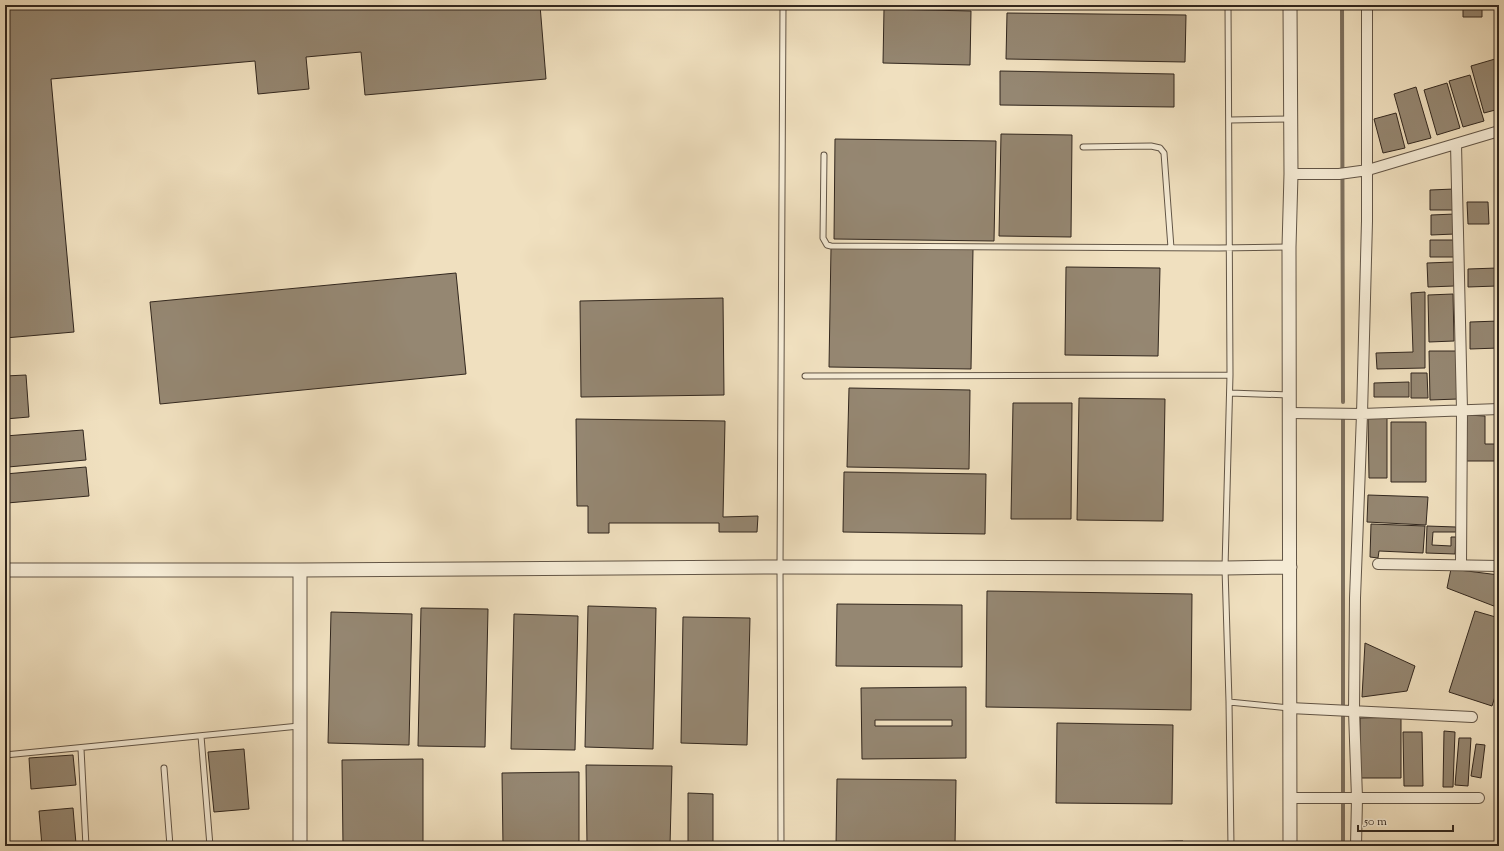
<svg xmlns="http://www.w3.org/2000/svg" width="1504" height="851" viewBox="0 0 1504 851" font-family="'Sorts Mill Goudy',serif">
<style>
.lines{fill:none;stroke-linecap:round;stroke-linejoin:round}
.stream{stroke:#7d705e;stroke-width:4}
.building{fill:#958772;stroke:#32271e;fill-rule:evenodd}
.service-casing{stroke:#625546;stroke-width:7}
.minor-casing{stroke:#625546;stroke-width:12}
.tertiary-casing{stroke:#625546;stroke-width:15}
.service{stroke:#f5ebd5;stroke-width:5}
.minor{stroke:#f5ebd5;stroke-width:10}
.tertiary{stroke:#f5ebd5;stroke-width:13}
</style>
<rect width="100%" height="100%" fill="#f0e0bf"/>
<filter id="stains"><feTurbulence type="fractalNoise" baseFrequency=".005" numOctaves="4"/><feColorMatrix values="0 0 0 0 .2 0 0 0 0 .09 0 0 0 0 .02 0 0 0 .5 -.17"/></filter>
<radialGradient id="worn" r=".72"><stop offset=".6" stop-color="#630" stop-opacity="0"/><stop offset="1" stop-color="#630" stop-opacity=".3"/></radialGradient>
<g class="lines">
<path class="stream" d="M 1342,5 L 1343,402
M 1343,415 L 1343,846"/>
</g>
<path class="building" d="M 5,5 L 540,5 L 546,79 L 365,95 L 361,52 L 306,57 L 309,89 L 258,94 L 255,61 L 51,79 L 74,332 L 5,338 Z
M 1463,5 L 1482,5 L 1482,17 L 1463,17 Z
M 884,9 L 971,11 L 970,65 L 883,63 Z
M 1007,13 L 1186,15 L 1185,62 L 1006,59 Z
M 1495,59 L 1499,74 L 1499,109 L 1484,113 L 1471,66 Z
M 1000,71 L 1174,74 L 1174,107 L 1000,105 Z
M 1470,75 L 1484,121 L 1463,127 L 1449,81 Z
M 1447,83 L 1460,128 L 1437,135 L 1424,90 Z
M 1416,87 L 1431,138 L 1408,144 L 1394,94 Z
M 1396,113 L 1405,148 L 1383,153 L 1374,119 Z
M 1001,134 L 1072,135 L 1071,237 L 999,236 Z
M 835,139 L 996,141 L 994,241 L 834,239 Z
M 1454,189 L 1455,210 L 1430,210 L 1430,190 Z
M 1467,202 L 1488,202 L 1489,224 L 1468,224 Z
M 1455,214 L 1455,234 L 1431,235 L 1431,215 Z
M 1430,240 L 1454,240 L 1455,257 L 1430,257 Z
M 831,248 L 973,249 L 971,369 L 829,367 Z
M 1454,262 L 1454,286 L 1428,287 L 1427,263 Z
M 1066,267 L 1160,268 L 1158,356 L 1065,355 Z
M 1497,268 L 1497,286 L 1468,287 L 1468,269 Z
M 456,273 L 466,374 L 160,404 L 150,302 Z
M 1425,292 L 1425,368 L 1377,369 L 1376,353 L 1413,352 L 1411,293 Z
M 1453,294 L 1454,341 L 1429,342 L 1428,295 Z
M 723,298 L 724,395 L 581,397 L 580,301 Z
M 1499,321 L 1499,348 L 1470,349 L 1470,322 Z
M 1429,351 L 1457,351 L 1458,399 L 1430,400 Z
M 1411,373 L 1427,373 L 1428,398 L 1411,398 Z
M 26,375 L 29,417 L 5,419 L 5,376 Z
M 1409,382 L 1409,397 L 1374,397 L 1374,383 Z
M 849,388 L 970,390 L 969,469 L 847,467 Z
M 1079,398 L 1165,399 L 1163,521 L 1077,520 Z
M 1013,403 L 1072,403 L 1071,519 L 1011,519 Z
M 1467,415 L 1485,416 L 1485,444 L 1499,444 L 1499,461 L 1466,461 Z
M 1368,417 L 1387,417 L 1387,478 L 1369,478 Z
M 576,419 L 725,421 L 723,517 L 758,516 L 757,532 L 719,532 L 719,523 L 609,523 L 609,533 L 588,533 L 588,506 L 577,506 Z
M 1391,422 L 1426,422 L 1426,482 L 1391,482 Z
M 83,430 L 86,460 L 8,467 L 5,436 Z
M 86,467 L 89,496 L 7,503 L 5,474 Z
M 844,472 L 986,474 L 985,534 L 843,532 Z
M 1368,495 L 1428,497 L 1426,525 L 1367,522 Z
M 1371,524 L 1425,526 L 1423,553 L 1379,551 L 1378,558 L 1370,557 Z
M 1427,526 L 1456,527 L 1456,532 L 1433,532 L 1432,545 L 1451,546 L 1451,537 L 1456,537 L 1455,554 L 1426,553 Z
M 1451,569 L 1499,575 L 1499,608 L 1447,588 Z
M 987,591 L 1192,594 L 1191,710 L 986,707 Z
M 837,604 L 962,605 L 962,667 L 836,666 Z
M 588,606 L 656,608 L 653,749 L 585,747 Z
M 421,608 L 488,609 L 485,747 L 418,746 Z
M 1475,611 L 1499,618 L 1499,684 L 1492,706 L 1449,692 Z
M 331,612 L 412,614 L 409,745 L 328,743 Z
M 514,614 L 578,616 L 575,750 L 511,749 Z
M 683,617 L 750,618 L 747,745 L 681,743 Z
M 1365,643 L 1415,666 L 1407,691 L 1362,697 Z
M 966,687 L 966,758 L 862,759 L 861,688 ZM 875,720 L 952,720 L 952,726 L 875,726 Z
M 1401,717 L 1401,778 L 1360,778 L 1360,718 Z
M 1057,723 L 1173,725 L 1172,804 L 1056,803 Z
M 1444,731 L 1455,732 L 1453,787 L 1443,787 Z
M 1403,732 L 1422,732 L 1423,786 L 1404,786 Z
M 1459,738 L 1471,738 L 1468,786 L 1455,785 Z
M 1476,744 L 1485,745 L 1481,778 L 1471,776 Z
M 244,749 L 249,809 L 214,812 L 208,752 Z
M 73,755 L 76,785 L 31,789 L 29,758 Z
M 423,759 L 423,846 L 343,846 L 342,760 Z
M 586,765 L 672,766 L 670,846 L 587,846 Z
M 579,772 L 579,846 L 503,846 L 502,773 Z
M 837,779 L 956,780 L 955,846 L 836,846 Z
M 688,793 L 713,794 L 713,846 L 688,846 Z
M 73,808 L 76,844 L 42,846 L 39,811 Z
M 1176,841 L 1183,841 L 1184,846 L 1013,846 Z
M 1416,844 L 1437,845 L 1437,846 L 1416,846 Z"/>
<g class="lines">
<g class="service-casing">
<path id="service" d="M 1228,5 L 1230,375 L 1225,568 L 1229,702 L 1231,846
M 1230,120 L 1290,119
M 1083,147 L 1151,146 L 1160,148 L 1164,153 L 1171,248
M 824,155 L 823,238 L 827,245 L 831,246 L 1219,248 L 1289,247
M 805,376 L 1230,375
M 1230,393 L 1289,395
M 1229,702 L 1289,708
M 201,736 L 210,846
M 81,749 L 86,846
M 5,755 L 299,726
M 164,768 L 170,846
M 184,846 L 210,844
M 781,846 L 780,567 L 783,5"/>
</g>
<g class="minor-casing">
<path id="minor" d="M 1456,144 L 1462,410 L 1461,565
M 1291,174 L 1339,174 L 1368,170 L 1499,131
M 1290,413 L 1362,414 L 1499,409
M 1378,564 L 1499,566
M 1290,708 L 1472,717
M 1290,798 L 1479,798
M 1356,846 L 1357,798 L 1354,711 L 1355,598 L 1362,414 L 1367,221 L 1367,5"/>
</g>
<g class="tertiary-casing">
<path id="tertiary" d="M 1290,5 L 1291,174 L 1289,247 L 1290,846
M 5,570 L 300,570 L 780,567 L 1225,568 L 1290,567
M 300,846 L 300,570"/>
</g>
<use href="#service" class="service"/>
<use href="#minor" class="minor"/>
<use href="#tertiary" class="tertiary"/>
</g>
<rect width="1504" height="851" fill="none" stroke="#f0e0bf" stroke-width="20"/>
<rect x="6" y="6" width="1492" height="839" fill="none" stroke="#32271e" stroke-width="2"/>
<rect x="10" y="10" width="1484" height="831" fill="none" stroke="#32271e"/>
<path d="M1358 825v6h95v-6" fill="none" stroke="#32271e" stroke-width="2"/>
<text x="1364" y="825" font-size="12" fill="#32271e" stroke="#f5ebd5" stroke-width="3" paint-order="stroke">50 m</text>
<rect width="100%" height="100%" filter="url(#stains)"/>
<rect width="100%" height="100%" fill="url(#worn)"/>
</svg>
